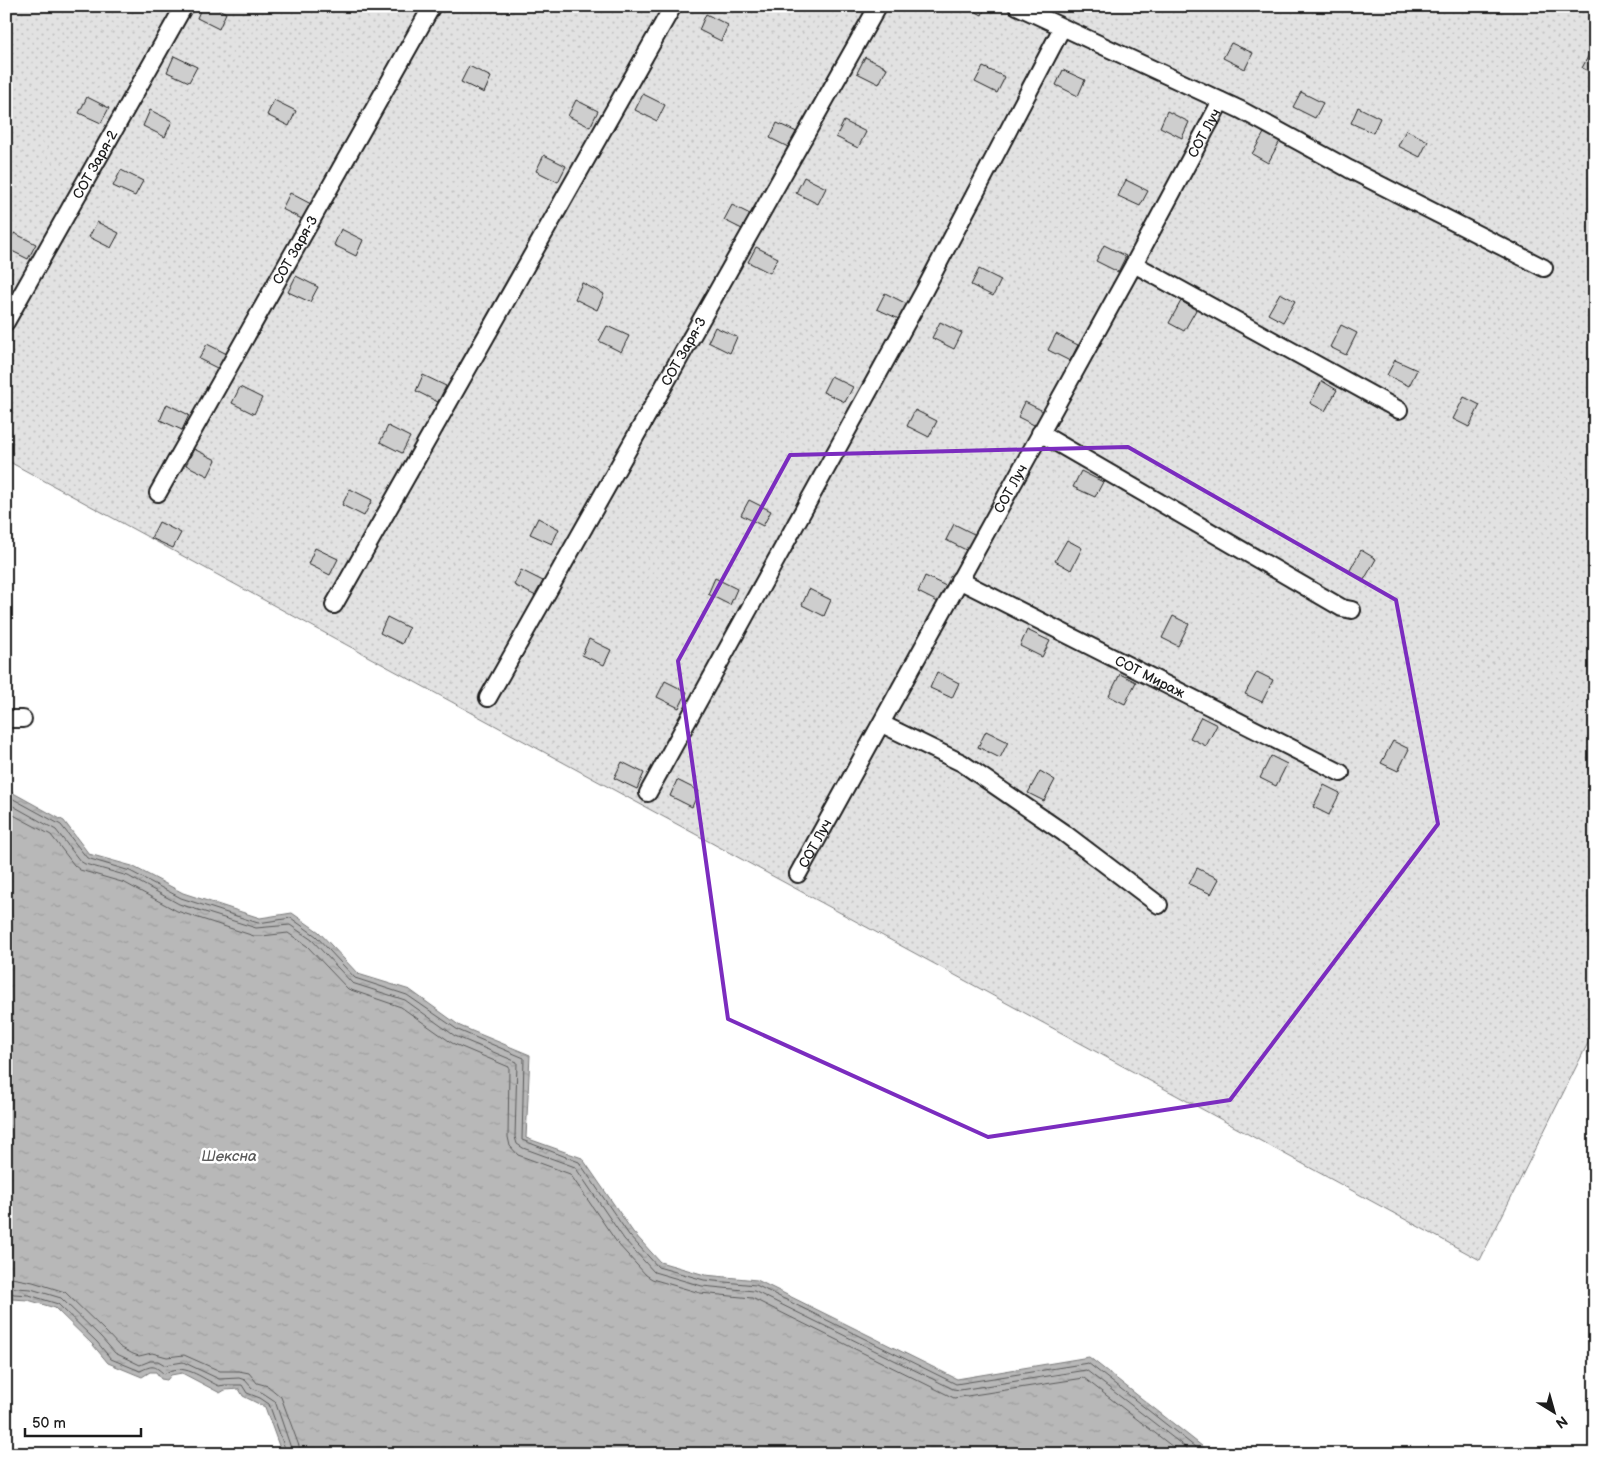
<svg xmlns="http://www.w3.org/2000/svg" width="1601" height="1460" viewBox="0 0 1601 1460" font-family="'Balsamiq Sans',sans-serif">
<style>
.grass{fill:url(#grass-dots);stroke:#7f7f7f}
.water{fill:url(#water-ripples);stroke:#7a7a7a}
.lines{fill:none;stroke-linecap:round;stroke-linejoin:round}
.shore{stroke:#5a5a5a;stroke-width:1}
.building{fill:#cecece;stroke:#1c1c1c}
.minor-casing{stroke:#1c1c1c;stroke-width:20}
.minor{stroke:#fff;stroke-width:16}
.marked{fill:none;stroke:#7b2cbf;stroke-width:4;stroke-linejoin:round}
.labels{text-anchor:middle;stroke-width:5;stroke-linejoin:round;paint-order:stroke}
.street-label{font-size:14px;fill:#1c1c1c;stroke:#fff}
.water-label{font-size:15px;font-style:italic;fill:#5a5a5a;stroke:#fff}
</style>
<defs>
<pattern id="grass-dots" width="8" height="8" patternUnits="userSpaceOnUse" patternTransform="scale(1.25)"><rect width="8" height="8" fill="#e2e2e2"/><path d="M2 2h.1M6 6h.1" fill="none" stroke="#c1c1c1" stroke-width="1.8" stroke-linecap="round"/></pattern>
<pattern id="water-ripples" width="26" height="14" patternUnits="userSpaceOnUse" patternTransform="scale(1.25)"><rect width="26" height="14" fill="#b8b8b8"/><path d="M2 4q2-2 4 0t4 0M15 11q2-2 4 0t4 0" fill="none" stroke="#9e9e9e"/></pattern>
</defs>
<rect width="100%" height="100%" fill="#fff"/>
<filter id="ink" filterUnits="userSpaceOnUse"><feTurbulence type="fractalNoise" baseFrequency=".02" numOctaves="2"/><feDisplacementMap in="SourceGraphic" scale="10" xChannelSelector="R" yChannelSelector="G"/><feConvolveMatrix kernelMatrix="1 2 1 2 8 2 1 2 1" color-interpolation-filters="sRGB"/></filter>
<g filter="url(#ink)">
<path class="grass" d="M 6,6 L 1595,6 L 1595,1029 L 1480,1260 L 6,460 Z"/>
<path class="water" d="M 6,789 L 64,821 L 89,854 L 132,866 L 183,893 L 260,918 L 292,913 L 319,932 L 358,974 L 410,990 L 460,1026 L 530,1055 L 526,1138 L 582,1158 L 633,1232 L 660,1262 L 705,1275 L 757,1280 L 957,1379 L 1089,1357 L 1212,1454 L 282,1454 L 265,1407 L 243,1396 L 239,1389 L 225,1390 L 220,1393 L 182,1373 L 171,1375 L 167,1380 L 161,1379 L 156,1372 L 150,1372 L 142,1377 L 108,1363 L 93,1345 L 55,1308 L 28,1300 L 12,1299 L 6,1295 Z"/>
<g class="lines">
<path class="shore" d="M 6,795 L 61,825 L 87,858 L 130,871 L 181,898 L 258,923 L 291,918 L 316,936 L 355,978 L 407,995 L 458,1030 L 524,1058 L 522,1140 L 579,1162 L 629,1235 L 658,1267 L 704,1280 L 756,1285 L 956,1384 L 1088,1363 L 1204,1454
M 6,802 L 56,830 L 80,861 L 85,864 L 128,876 L 179,904 L 256,928 L 290,925 L 312,940 L 352,983 L 405,1000 L 455,1036 L 517,1062 L 515,1137 L 517,1144 L 523,1148 L 575,1167 L 624,1239 L 654,1272 L 702,1286 L 754,1291 L 953,1389 L 960,1390 L 1086,1370 L 1194,1454
M 6,811 L 51,835 L 74,865 L 80,870 L 125,883 L 177,911 L 254,936 L 262,936 L 288,933 L 307,946 L 348,989 L 401,1007 L 452,1043 L 509,1067 L 508,1137 L 510,1146 L 518,1155 L 570,1174 L 618,1244 L 646,1275 L 652,1279 L 700,1293 L 752,1298 L 954,1398 L 1084,1378 L 1182,1454
M 6,1277 L 33,1282 L 65,1292 L 106,1332 L 120,1347 L 133,1354 L 139,1356 L 152,1353 L 167,1357 L 184,1355 L 220,1371 L 239,1371 L 249,1373 L 257,1383 L 268,1386 L 281,1397 L 299,1446 L 301,1454
M 6,1285 L 16,1288 L 31,1289 L 61,1298 L 101,1337 L 115,1353 L 140,1365 L 150,1361 L 158,1361 L 165,1365 L 183,1362 L 219,1379 L 239,1378 L 245,1380 L 252,1388 L 263,1393 L 275,1401 L 293,1454
M 6,1291 L 14,1294 L 29,1295 L 58,1304 L 97,1342 L 111,1359 L 140,1371 C 153,1365 154,1365 164,1374 C 183,1361 201,1378 219,1386 L 225,1385 L 242,1385 L 247,1393 L 260,1398 L 269,1404 L 287,1454"/>
</g>
<path class="building" d="M 202,6 L 213,6 L 226,13 L 219,29 L 197,18 Z
M 965,6 L 986,6 L 982,15 Z
M 706,14 L 728,25 L 721,41 L 699,30 Z
M 1231,43 L 1253,53 L 1245,69 L 1223,58 Z
M 1590,53 L 1595,55 L 1595,74 L 1582,68 Z
M 174,56 L 197,67 L 189,82 L 167,72 Z
M 865,57 L 887,68 L 879,84 L 857,73 Z
M 469,66 L 491,77 L 484,93 L 461,82 Z
M 983,67 L 1005,77 L 997,93 L 975,82 Z
M 1063,70 L 1085,80 L 1078,96 L 1056,85 Z
M 1301,92 L 1323,103 L 1315,118 L 1293,107 Z
M 643,94 L 665,105 L 657,121 L 635,110 Z
M 87,97 L 109,108 L 101,123 L 79,113 Z
M 274,100 L 296,111 L 289,126 L 267,115 Z
M 576,100 L 598,111 L 590,127 L 568,116 Z
M 1358,107 L 1380,118 L 1373,133 L 1351,123 Z
M 150,110 L 172,121 L 165,137 L 143,126 Z
M 1167,111 L 1189,122 L 1182,138 L 1160,127 Z
M 844,121 L 866,132 L 858,148 L 836,137 Z
M 777,123 L 799,133 L 792,149 L 770,138 Z
M 1406,130 L 1428,141 L 1420,157 L 1398,146 Z
M 1264,133 L 1280,141 L 1268,163 L 1252,154 Z
M 544,155 L 566,166 L 558,182 L 536,171 Z
M 121,170 L 143,181 L 135,196 L 113,186 Z
M 804,177 L 826,188 L 818,204 L 796,193 Z
M 1126,180 L 1148,191 L 1140,206 L 1118,196 Z
M 290,193 L 311,204 L 304,220 L 282,209 Z
M 732,205 L 754,216 L 746,231 L 724,220 Z
M 97,222 L 119,233 L 111,248 L 89,237 Z
M 341,229 L 363,240 L 356,256 L 334,245 Z
M 14,233 L 36,244 L 28,259 L 6,248 Z
M 1104,245 L 1126,256 L 1118,272 L 1096,261 Z
M 756,247 L 778,258 L 770,273 L 748,262 Z
M 979,269 L 1001,280 L 993,296 L 971,285 Z
M 296,276 L 318,287 L 310,302 L 288,292 Z
M 582,283 L 604,294 L 597,310 L 575,299 Z
M 885,293 L 907,304 L 899,319 L 877,309 Z
M 1280,293 L 1295,301 L 1283,322 L 1268,314 Z
M 1181,301 L 1196,310 L 1184,331 L 1169,323 Z
M 940,322 L 962,333 L 954,349 L 932,338 Z
M 1341,325 L 1357,333 L 1346,355 L 1330,347 Z
M 607,326 L 629,336 L 621,352 L 599,341 Z
M 715,327 L 737,337 L 730,353 L 708,342 Z
M 1056,334 L 1078,345 L 1070,361 L 1048,350 Z
M 207,344 L 229,355 L 221,370 L 199,359 Z
M 1395,360 L 1417,370 L 1409,386 L 1387,375 Z
M 423,375 L 446,386 L 438,402 L 416,391 Z
M 831,376 L 853,387 L 845,402 L 823,392 Z
M 1322,381 L 1337,390 L 1325,411 L 1310,403 Z
M 240,387 L 262,398 L 254,414 L 232,403 Z
M 1464,397 L 1480,405 L 1469,427 L 1453,419 Z
M 1025,402 L 1047,413 L 1040,428 L 1018,417 Z
M 167,404 L 189,415 L 182,430 L 160,420 Z
M 915,410 L 937,421 L 929,437 L 907,426 Z
M 388,426 L 410,437 L 402,453 L 380,442 Z
M 194,449 L 216,460 L 208,476 L 186,465 Z
M 1081,471 L 1103,482 L 1095,497 L 1073,487 Z
M 350,489 L 372,500 L 364,516 L 342,505 Z
M 749,500 L 771,511 L 763,526 L 741,515 Z
M 538,518 L 559,529 L 552,544 L 530,534 Z
M 159,522 L 181,533 L 173,548 L 151,538 Z
M 954,524 L 976,535 L 968,551 L 946,540 Z
M 1067,540 L 1082,548 L 1071,570 L 1055,561 Z
M 315,548 L 338,559 L 330,575 L 308,564 Z
M 1361,550 L 1376,559 L 1364,580 L 1349,572 Z
M 521,570 L 543,581 L 536,596 L 514,585 Z
M 925,576 L 948,587 L 940,603 L 918,592 Z
M 715,578 L 737,589 L 730,605 L 708,594 Z
M 809,589 L 831,600 L 824,616 L 802,605 Z
M 1173,616 L 1189,624 L 1178,646 L 1162,638 Z
M 387,617 L 409,628 L 402,644 L 380,633 Z
M 1027,630 L 1050,641 L 1042,657 L 1020,646 Z
M 589,639 L 611,650 L 604,665 L 582,655 Z
M 937,672 L 959,683 L 952,698 L 930,688 Z
M 1257,672 L 1273,680 L 1262,702 L 1245,694 Z
M 1120,674 L 1136,682 L 1125,704 L 1109,696 Z
M 665,681 L 687,692 L 679,708 L 657,697 Z
M 1201,717 L 1217,725 L 1206,746 L 1190,738 Z
M 986,731 L 1008,742 L 1000,758 L 978,747 Z
M 1393,741 L 1409,749 L 1398,771 L 1381,763 Z
M 1271,756 L 1287,764 L 1276,786 L 1260,778 Z
M 622,762 L 644,773 L 637,789 L 614,778 Z
M 1040,771 L 1055,780 L 1044,801 L 1028,793 Z
M 677,780 L 699,791 L 692,807 L 670,796 Z
M 1324,785 L 1340,793 L 1329,815 L 1313,807 Z
M 1197,868 L 1219,879 L 1211,894 L 1189,884 Z"/>
<g class="lines">
<g class="minor-casing">
<g id="minor">
<path d="M 1017,6 L 1241,110 L 1349,169 L 1544,268"/>
<path d="M 1134,264 L 1399,410"/>
<path id="s1" d="M 6,322 L 184,6"/>
<path d="M 1040,433 L 1342,608 L 1352,610"/>
<path id="s2" d="M 158,493 L 432,6"/>
<path id="s3" d="M 959,580 L 1341,773"/>
<path d="M 334,605 L 673,6"/>
<path id="s4" d="M 488,698 L 878,6"/>
<path d="M 6,719 L 23,719"/>
<path d="M 882,724 L 962,763 L 1064,833 L 1159,905"/>
<path d="M 648,793 L 924,291 L 1062,28"/>
<path id="s5" d="M 798,874 L 1134,264 L 1221,101"/>
</g>
</g>
<use href="#minor" class="minor"/>
</g>
</g>
<path class="marked" d="M 1128,447 L 1396,600 L 1438,824 L 1230,1100 L 988,1137 L 728,1019 L 678,661 L 790,455 Z"/>
<g class="labels">
<g class="street-label">
<text dy="5" stroke="none"><textPath href="#s5" startOffset="845">СОТ Луч</textPath></text>
<text dy="5" stroke="none"><textPath href="#s1" startOffset="181">СОТ Заря-2</textPath></text>
<text dy="5" stroke="none"><textPath href="#s2" startOffset="279">СОТ Заря-3</textPath></text>
<text dy="5" stroke="none"><textPath href="#s4" startOffset="398">СОТ Заря-3</textPath></text>
<text dy="5" stroke="none"><textPath href="#s5" startOffset="440">СОТ Луч</textPath></text>
<text dy="5" stroke="none"><textPath href="#s3" startOffset="214">СОТ Мираж</textPath></text>
<text dy="5" stroke="none"><textPath href="#s5" startOffset="35">СОТ Луч</textPath></text>
</g>
<g class="water-label">
<text x="229" y="1161">Шексна</text>
</g>
</g>
<rect width="1601" height="1460" fill="none" stroke="#fff" stroke-width="25"/>
<rect x="12" y="12" width="1576" height="1435" fill="none" stroke="#1c1c1c" stroke-width="2" filter="url(#ink)"/>
<g transform="translate(1554 1412) rotate(143)" stroke="#ffffff" stroke-width="4" paint-order="stroke">
<path d="M0-4L9 19L0 12L-9 19Z" fill="#1c1c1c"/>
<text y="-8" font-size="14" font-weight="bold" text-anchor="middle" fill="#1c1c1c">N</text>
</g>
<path d="M25 1428v8h116v-8" fill="none" stroke="#1c1c1c" stroke-width="2.5"/>
<text x="32" y="1428" font-size="15" fill="#1c1c1c" stroke="#ffffff" stroke-width="4" paint-order="stroke">50 m</text>
</svg>
